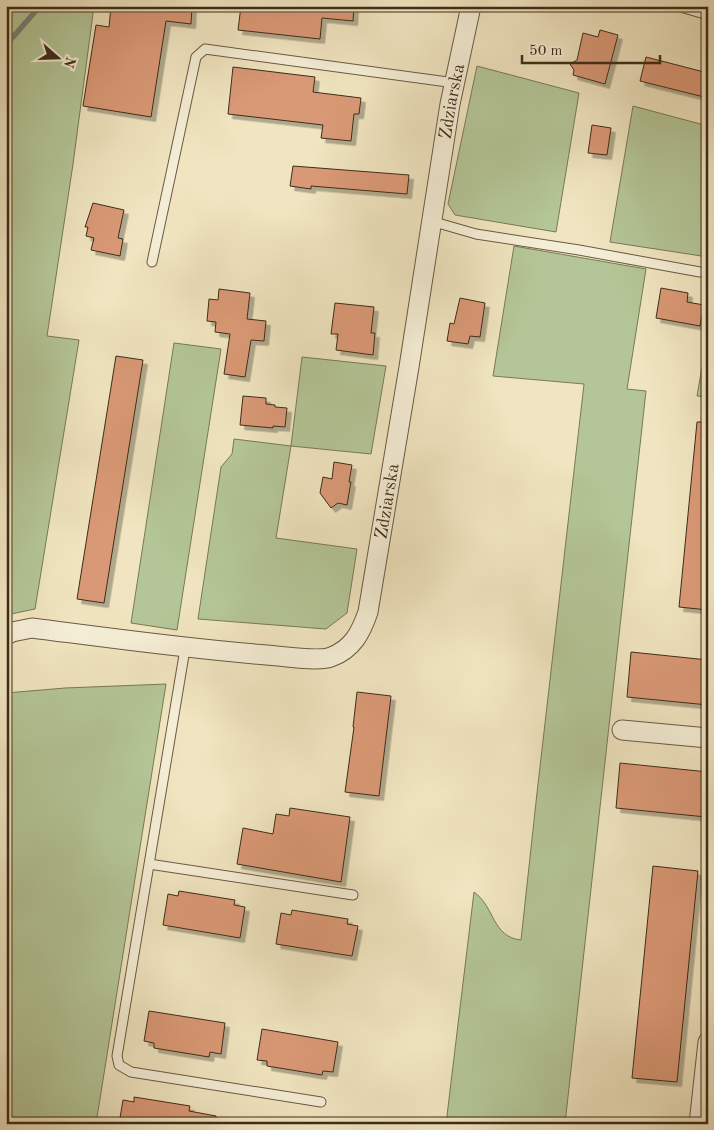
<svg xmlns="http://www.w3.org/2000/svg" width="714" height="1130" viewBox="0 0 714 1130" font-family="'Old Standard TT',serif">
<style>
.green{fill:#b4c697;stroke:#787958}
.lines{fill:none;stroke-linecap:round;stroke-linejoin:round}
.stream{stroke:#768379;stroke-width:5.5}
.building{fill:#da9976;stroke:#3d2c19;filter:url(#shadow)}
.lane-casing{stroke:#6a5a43;stroke-width:11}
.street-casing{stroke:#6a5a43;stroke-width:21}
.lane{stroke:#f5eed6;stroke-width:9}
.street{stroke:#f5eed6;stroke-width:19}
.labels{text-anchor:middle;stroke-width:4;stroke-linejoin:round;paint-order:stroke}
.street-label{font-size:18px;fill:#3d2c19;stroke:#f5eed6}
</style>
<defs>
<filter id="shadow"><feDropShadow dx="4.5" dy="4.5" stdDeviation="0" flood-color="#0004"/></filter>
</defs>
<rect width="100%" height="100%" fill="#f0e5c0"/>
<filter id="stains"><feTurbulence type="fractalNoise" baseFrequency=".004" numOctaves="4"/><feColorMatrix values="0 0 0 0 .2 0 0 0 0 .09 0 0 0 0 .02 0 0 0 .5 -.17"/></filter>
<radialGradient id="worn" r=".72"><stop offset=".6" stop-color="#630" stop-opacity="0"/><stop offset="1" stop-color="#630" stop-opacity=".3"/></radialGradient>
<path class="green" d="M 6,6 L 94,6 L 73,164 L 47,336 L 79,340 L 35,609 L 6,615 Z
M 477,66 L 579,93 L 556,232 L 455,215 L 448,204 Z
M 633,106 L 708,126 L 708,257 L 610,242 Z
M 514,246 L 646,269 L 627,389 L 646,391 L 565,1124 L 446,1124 L 474,892 C 495,907 492,937 521,940 L 537,793 L 584,384 L 493,376 Z
M 708,333 L 708,397 L 697,396 Z
M 174,343 L 221,349 L 177,630 L 131,623 Z
M 302,357 L 386,366 L 371,454 L 291,446 L 276,538 L 357,549 L 347,613 L 326,629 L 198,619 L 221,467 L 232,454 L 234,439 L 291,446 Z
M 166,684 L 96,1124 L 6,1124 L 6,693 L 65,688 Z"/>
<g class="lines">
<path class="stream" d="M 6,45 L 40,6"/>
</g>
<path class="building" d="M 111,6 L 192,6 L 191,24 L 166,21 L 151,117 L 83,106 L 96,25 L 109,27 Z
M 241,6 L 354,6 L 353,21 L 322,18 L 320,39 L 238,30 Z
M 600,30 L 618,35 L 605,84 L 573,75 L 574,70 L 570,64 L 577,60 L 583,33 L 598,37 Z
M 646,57 L 708,73 L 708,98 L 640,81 Z
M 233,67 L 315,77 L 313,92 L 361,98 L 359,114 L 354,114 L 351,141 L 321,138 L 323,125 L 228,114 Z
M 592,125 L 611,128 L 607,155 L 588,153 Z
M 293,166 L 409,175 L 407,194 L 311,186 L 311,189 L 290,186 Z
M 93,203 L 124,210 L 118,238 L 123,239 L 120,256 L 91,250 L 94,238 L 86,236 L 88,227 L 85,227 Z
M 661,288 L 688,293 L 687,302 L 704,305 L 700,326 L 656,318 Z
M 219,289 L 250,293 L 247,319 L 266,321 L 264,341 L 251,340 L 245,377 L 224,374 L 230,334 L 215,332 L 216,322 L 207,321 L 209,299 L 218,300 Z
M 460,298 L 485,303 L 480,337 L 470,336 L 468,344 L 447,341 L 450,323 L 454,324 Z
M 335,303 L 374,307 L 371,333 L 375,333 L 373,355 L 336,350 L 338,334 L 331,334 Z
M 116,356 L 143,360 L 104,603 L 77,599 Z
M 243,396 L 266,398 L 266,404 L 275,405 L 275,407 L 287,408 L 285,427 L 273,426 L 273,428 L 240,425 Z
M 697,422 L 708,422 L 708,610 L 679,607 Z
M 334,462 L 352,465 L 349,482 L 351,482 L 347,505 L 338,503 L 331,508 L 320,493 L 323,477 L 332,479 Z
M 631,652 L 708,660 L 708,705 L 627,697 Z
M 357,692 L 391,696 L 379,796 L 345,792 L 354,727 L 353,727 Z
M 620,763 L 708,772 L 708,811 L 706,811 L 706,817 L 616,808 Z
M 290,808 L 350,817 L 341,882 L 237,864 L 243,828 L 273,834 L 276,814 L 289,816 Z
M 653,866 L 698,871 L 677,1082 L 632,1078 Z
M 179,891 L 235,900 L 234,905 L 245,907 L 240,938 L 163,925 L 168,894 L 178,896 Z
M 292,910 L 348,919 L 347,924 L 358,926 L 352,956 L 276,944 L 281,913 L 291,915 Z
M 149,1011 L 225,1023 L 221,1054 L 210,1052 L 209,1057 L 154,1048 L 154,1043 L 144,1041 Z
M 262,1029 L 338,1042 L 333,1072 L 323,1071 L 322,1075 L 267,1066 L 267,1061 L 257,1060 Z
M 134,1097 L 190,1106 L 189,1111 L 216,1116 L 216,1124 L 119,1124 L 123,1100 L 134,1102 Z"/>
<g class="lines">
<g class="lane-casing">
<path id="lane" d="M 677,6 L 708,15
M 431,221 L 476,234 L 579,250 L 700,272
M 152,262 L 196,57 L 205,49 L 455,83
M 185,649 L 117,1056 L 119,1065 L 131,1072 L 321,1102
M 149,864 L 353,895"/>
</g>
<g class="street-casing">
<g id="street">
<path id="s1" d="M 6,635 L 12,632 L 32,628 C 110,638 188,649 267,655 C 282,656 318,662 331,657 C 353,649 361,632 368,612 L 409,367 L 450,104 L 471,6"/>
<path d="M 622,730 L 708,738"/>
<path d="M 699,1124 L 708,1042"/>
</g>
</g>
<use href="#lane" class="lane"/>
<use href="#street" class="street"/>
</g>
<g class="labels">
<g class="street-label">
<text dy="6" stroke="none"><textPath href="#s1" startOffset="906">Zdziarska</textPath></text>
<text dy="6" stroke="none"><textPath href="#s1" startOffset="501">Zdziarska</textPath></text>
</g>
</g>
<rect width="714" height="1130" fill="none" stroke="#f0e5c0" stroke-width="25"/>
<rect x="8" y="8" width="699" height="1115" fill="none" stroke="#3d2c19" stroke-width="2.5"/>
<rect x="12" y="12" width="689" height="1105" fill="none" stroke="#3d2c19"/>
<g transform="translate(58 58) rotate(110)" stroke="#f5eed6" stroke-width="4" paint-order="stroke">
<path d="M0-4L9 19L0 12L-9 19Z" fill="#3d2c19"/>
<text y="-8" font-size="14" font-weight="bold" text-anchor="middle" fill="#3d2c19">N</text>
</g>
<path d="M522 55v8h138v-8" fill="none" stroke="#3d2c19" stroke-width="2.5"/>
<text x="529" y="55" font-size="15" fill="#3d2c19" stroke="#f5eed6" stroke-width="4" paint-order="stroke">50 m</text>
<rect width="100%" height="100%" filter="url(#stains)"/>
<rect width="100%" height="100%" fill="url(#worn)"/>
</svg>
